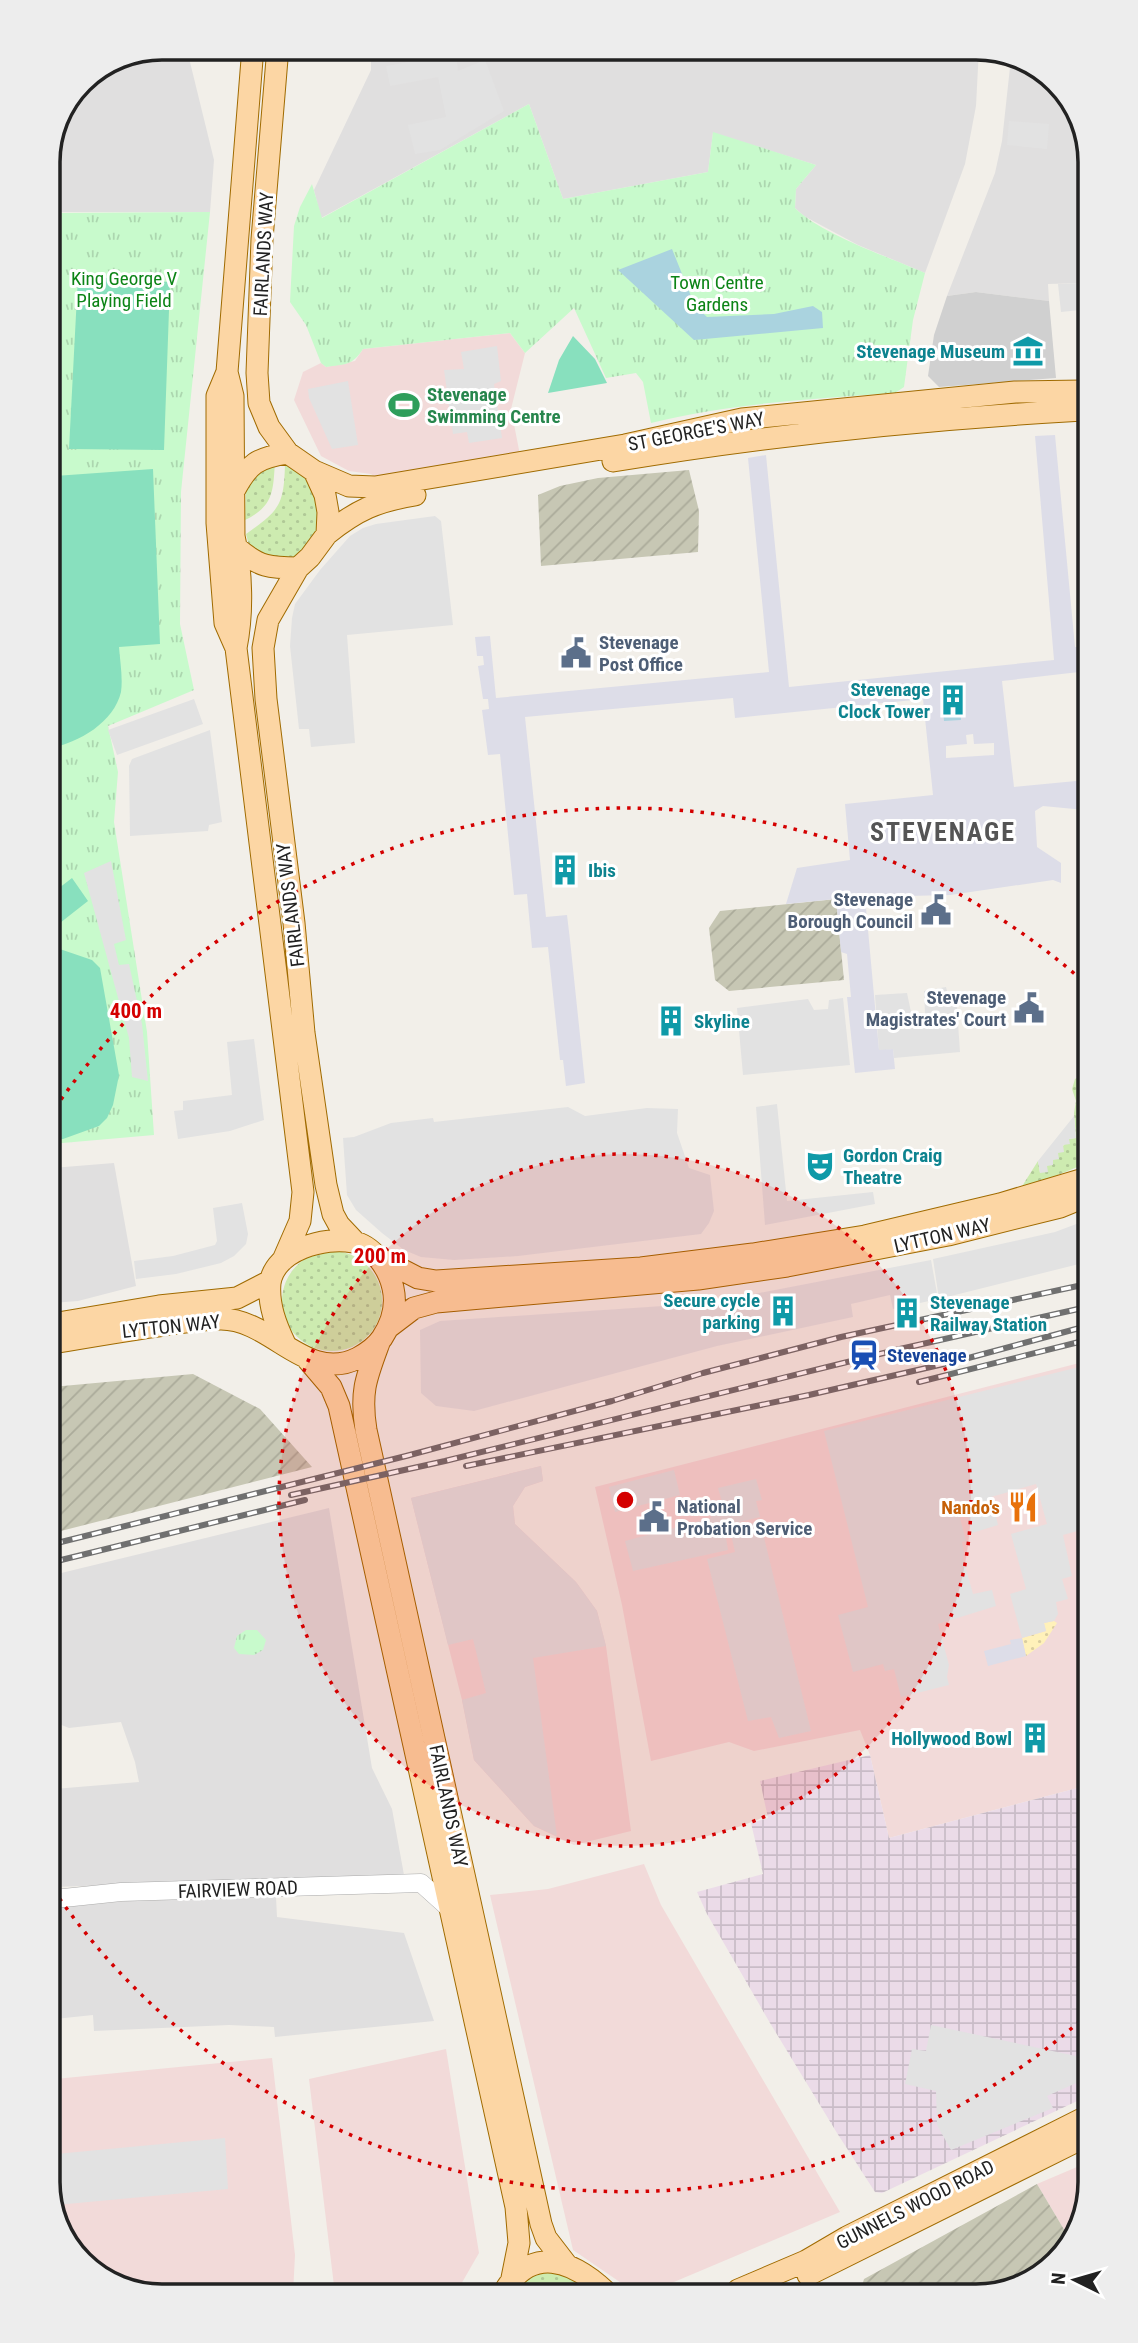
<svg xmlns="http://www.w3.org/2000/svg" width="1138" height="2343" viewBox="0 0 1138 2343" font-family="'Roboto Condensed',sans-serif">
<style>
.residential{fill:#e0dfdf}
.commercial{fill:#f2dad9}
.industrial{fill:url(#industrial-grid)}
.religious{fill:#d0d0d0}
.construction{fill:url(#construction-furrows)}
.grass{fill:url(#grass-dots)}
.sand{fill:url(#sand-dots)}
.park{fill:url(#park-tufts)}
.pitch{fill:#88e0be}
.parking{fill:#e2e2e2}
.plaza{fill:#dddde8;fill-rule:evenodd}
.water{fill:#aad3df}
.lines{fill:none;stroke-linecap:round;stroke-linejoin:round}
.tertiary-casing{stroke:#a9a9a9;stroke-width:19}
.primary-casing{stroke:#a06b00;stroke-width:23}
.tertiary{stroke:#fff;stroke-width:18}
.primary{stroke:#fcd6a4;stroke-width:21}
.rail-casing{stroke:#707070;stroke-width:6}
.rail{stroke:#fff;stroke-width:3.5;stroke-dasharray:10;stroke-linecap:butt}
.ring{fill:none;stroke:#d40000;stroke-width:3.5;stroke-dasharray:3.5 7}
.labels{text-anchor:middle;stroke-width:6;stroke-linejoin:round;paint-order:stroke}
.street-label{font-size:19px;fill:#222;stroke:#fff}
.park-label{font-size:19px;fill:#0c8416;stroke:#fff}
.culture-label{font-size:19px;font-weight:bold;fill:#0d838f;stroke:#fff;text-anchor:end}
.leisure-label{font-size:19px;font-weight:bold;fill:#27864d;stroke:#fff;text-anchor:start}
.service-label{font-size:19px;font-weight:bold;fill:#4e5e75;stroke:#fff;text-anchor:start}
.transit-label{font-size:19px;font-weight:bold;fill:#164399;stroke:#fff;text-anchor:start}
.food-label{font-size:19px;font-weight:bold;fill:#c56008;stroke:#fff;text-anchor:end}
.district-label{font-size:26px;font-weight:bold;letter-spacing:2px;fill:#555;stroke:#fff}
.rim{fill:none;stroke:#222;stroke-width:3.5}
.centre{fill:#d40000;stroke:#fff;stroke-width:3.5}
.ring-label{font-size:21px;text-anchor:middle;font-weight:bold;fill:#d40000;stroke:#fff;stroke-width:6;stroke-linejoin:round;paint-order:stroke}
</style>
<defs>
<pattern id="industrial-grid" width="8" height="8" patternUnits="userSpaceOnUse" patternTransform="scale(1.75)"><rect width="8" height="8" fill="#ebdbe8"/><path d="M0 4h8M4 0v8" fill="none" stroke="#c9bcc7"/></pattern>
<pattern id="construction-furrows" width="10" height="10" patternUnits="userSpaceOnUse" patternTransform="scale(1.75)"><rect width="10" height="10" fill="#c7c7b4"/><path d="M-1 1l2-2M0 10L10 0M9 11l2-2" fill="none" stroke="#abab9a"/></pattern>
<pattern id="grass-dots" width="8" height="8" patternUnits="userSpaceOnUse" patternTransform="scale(1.75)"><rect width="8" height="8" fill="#cdebb0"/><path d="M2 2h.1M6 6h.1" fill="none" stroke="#b0c997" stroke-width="1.8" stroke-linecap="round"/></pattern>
<pattern id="sand-dots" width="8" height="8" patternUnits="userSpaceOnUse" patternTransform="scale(1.75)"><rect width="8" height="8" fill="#fff1ba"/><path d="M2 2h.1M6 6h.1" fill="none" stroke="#dacea0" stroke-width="1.8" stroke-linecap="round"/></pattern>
<pattern id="park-tufts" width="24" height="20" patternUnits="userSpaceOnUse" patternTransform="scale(1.75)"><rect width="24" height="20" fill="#c8facc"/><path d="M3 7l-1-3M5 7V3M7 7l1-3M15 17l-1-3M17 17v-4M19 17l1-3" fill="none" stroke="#acd6af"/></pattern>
</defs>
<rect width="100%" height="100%" fill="#f2efe9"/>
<path class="residential" d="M 161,47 L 180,47 L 189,58 L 214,160 L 210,212 L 48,212 L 47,154 L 81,80 Z
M 368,47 L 979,48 L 976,106 L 965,164 L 925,273 L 858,245 L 804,216 L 795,208 L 796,189 L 816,165 L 713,133 L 708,172 L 563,199 L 529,104 L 321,218 L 314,190 L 371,70 L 371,52 Z
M 1011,58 L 1046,71 L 1082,118 L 1083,283 L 1048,284 L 1049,301 L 976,292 L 947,296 L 995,173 L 1002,141 Z
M 114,1163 L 136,1286 L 78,1301 L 52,1303 L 52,1168 Z
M 329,1508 L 372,1768 L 392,1809 L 404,1875 L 54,1887 L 54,1789 L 139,1782 L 135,1762 L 121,1722 L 69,1728 L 54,1722 L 53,1575 Z
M 276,1897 L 277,1917 L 404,1933 L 434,2021 L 275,2037 L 274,2027 L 229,2025 L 94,2031 L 93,2015 L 55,2019 L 55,1908 L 127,1901 Z"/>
<path class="commercial" d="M 510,333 L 525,353 L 511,409 L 520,455 L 378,480 L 371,474 L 349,471 L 321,456 L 294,400 L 303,372 L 321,363 L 326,367 L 355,361 L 363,349 Z
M 1087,1361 L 1089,1785 L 889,1838 L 870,1755 L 860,1730 L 754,1751 L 729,1742 L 651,1761 L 622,1605 L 595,1487 Z
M 541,1466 L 543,1481 L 525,1487 L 513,1506 L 515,1524 L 576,1582 L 597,1611 L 606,1646 L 631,1831 L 574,1845 L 534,1826 L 474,1760 L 462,1700 L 411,1498 Z
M 644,1864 L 661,1905 L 840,2212 L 655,2290 L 633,2291 L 573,2250 L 490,1895 L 548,1889 Z
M 446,2049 L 479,2253 L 456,2293 L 335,2294 L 309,2079 Z
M 272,2058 L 295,2255 L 293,2294 L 154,2296 L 92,2272 L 56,2225 L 55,2079 Z
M 1091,2161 L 1091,2182 L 1072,2243 L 1037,2184 Z"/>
<path class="industrial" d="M 870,1755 L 889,1838 L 1089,1785 L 1090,2095 L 882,2193 L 875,2192 L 837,2133 L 770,2023 L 707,1914 L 697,1892 L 763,1874 L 751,1823 L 768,1818 L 760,1781 Z"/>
<path class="religious" d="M 976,292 L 1049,301 L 1056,378 L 939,387 L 928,376 L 934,335 L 947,296 Z"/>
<path class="construction" d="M 689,470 L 699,511 L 698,552 L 541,566 L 538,495 L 560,486 L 598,478 Z
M 836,899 L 844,980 L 729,991 L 715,980 L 709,928 L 720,911 Z
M 193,1374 L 260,1409 L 312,1467 L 53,1533 L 52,1387 Z
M 1037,2184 L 1072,2243 L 1020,2287 L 861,2289 L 864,2279 Z"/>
<path class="grass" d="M 275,462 C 273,491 274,506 245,520 L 246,483 Z
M 285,463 C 290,466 299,470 304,475 C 307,478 309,485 311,489 C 328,522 317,544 287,563 L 250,549 L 246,534 C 280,510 284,505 285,463 Z
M 1080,1076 L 1086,1077 L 1087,1163 L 1019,1191 L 1038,1161 L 1040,1173 L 1069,1139 L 1076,1138 L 1074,1113 L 1076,1101 L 1072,1089 L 1075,1079 Z
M282 1301a50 50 0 1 1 100 0a50 50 0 1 1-100 0Z
M 547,2271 L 572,2278 L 590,2291 L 525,2292 L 521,2285 L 531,2276 Z"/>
<path class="sand" d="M 1054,1621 L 1057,1623 L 1044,1643 L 1026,1656 L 1022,1638 L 1046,1631 L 1044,1623 Z"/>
<path class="park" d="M 529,104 L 563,199 L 708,172 L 713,132 L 816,165 L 796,189 L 795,208 C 822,235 889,257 925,273 L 913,320 L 904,387 L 895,393 C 813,399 731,403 651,423 L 643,382 L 636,373 L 606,378 L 574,308 L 525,353 L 510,333 L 363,349 C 352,366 345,364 326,367 L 321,363 L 306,325 L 290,302 L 294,226 L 300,207 L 312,184 L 322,218 Z
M 210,212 L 181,492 L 180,624 L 194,690 L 108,726 L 118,772 L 114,822 L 147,1032 L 154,1135 L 51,1144 L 48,213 Z
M 246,1630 L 257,1630 L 266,1640 L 263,1650 L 254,1655 L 239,1654 L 234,1648 L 237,1636 Z"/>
<path class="pitch" d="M 78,276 L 170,282 L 164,450 L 69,449 Z
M 573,336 L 595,359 L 607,383 L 548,393 L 559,360 Z
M 153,469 L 160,644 L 119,647 C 120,661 123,678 121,692 C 114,722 79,743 50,748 L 49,538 L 57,539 L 55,476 Z
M 72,878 L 88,901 L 51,930 L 50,895 Z
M 51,946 L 92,960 L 100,968 L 119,1075 L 113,1105 L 107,1118 L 99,1126 L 63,1139 L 51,1140 Z"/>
<path class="parking" d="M 430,58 L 457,62 L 458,71 L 485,60 L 504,111 L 440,150 L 415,154 L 408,125 L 446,117 L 438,77 L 390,86 L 386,66 Z
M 1009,121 L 1049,124 L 1047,149 L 1007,145 Z
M 1083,283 L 1083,303 L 1080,304 L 1080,310 L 1061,312 L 1058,284 Z
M 497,346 L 501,381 L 494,384 L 502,438 L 469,443 L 467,432 L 453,434 L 444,370 L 464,369 L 461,352 Z
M 348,381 L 358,445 L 332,449 L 309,398 L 308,389 Z
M 435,516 L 441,521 L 453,625 L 347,635 L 355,743 L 311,747 L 309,729 L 299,729 L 290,646 L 292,618 L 295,604 L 320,570 L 350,536 L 363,528 L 376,524 Z
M 194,699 L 203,724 L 117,755 L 108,730 Z
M 210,730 L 222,822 L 209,825 L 208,831 L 130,836 L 129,766 L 132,759 Z
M 111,861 L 126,940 L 114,944 L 119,965 L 129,964 L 142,1024 L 148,1081 L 132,1077 L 129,1038 L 84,873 Z
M 946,987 L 948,995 L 956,994 L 960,1052 L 894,1058 L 893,1049 L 879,1051 L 875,995 L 907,993 L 911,1012 L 925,1013 L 924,991 Z
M 843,998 L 850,1065 L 743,1075 L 737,1008 L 808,999 L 814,1010 L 828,1009 L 829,1000 Z
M 254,1039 L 264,1120 L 230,1131 L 178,1139 L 174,1111 L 183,1110 L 183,1101 L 232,1095 L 227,1042 Z
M 777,1104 L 787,1201 L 873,1192 L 875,1204 L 765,1225 L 756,1107 Z
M 568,1107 L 585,1116 L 647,1108 L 678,1109 L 677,1133 L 689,1168 L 710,1175 L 714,1211 L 709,1223 L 701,1234 L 518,1256 L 454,1260 L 421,1257 L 404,1250 L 382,1233 L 356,1210 L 347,1195 L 343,1138 L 354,1137 L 391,1123 L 433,1118 L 434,1122 Z
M 1074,1116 L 1076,1138 L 1069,1139 L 1070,1144 L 1063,1145 L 1064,1152 L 1058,1153 L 1059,1159 L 1053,1160 L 1053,1165 L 1047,1166 L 1048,1172 L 1040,1173 L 1038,1161 Z
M 242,1203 L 248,1234 L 246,1244 L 234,1256 L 221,1263 L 176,1274 L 136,1279 L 134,1261 L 173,1256 L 215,1245 L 217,1241 L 213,1208 Z
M 1087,1220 L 1087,1262 L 939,1299 L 933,1259 L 1055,1232 Z
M 931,1260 L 938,1299 L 893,1309 L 890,1295 L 851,1304 L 853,1317 L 717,1346 L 474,1411 L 436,1406 L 421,1393 L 420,1330 L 440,1321 L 707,1303 Z
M 1087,1365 L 1088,1528 L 1063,1535 L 1072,1576 L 1062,1579 L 1068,1599 L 1056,1602 L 1058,1614 L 1054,1621 L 1044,1623 L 1046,1631 L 1022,1638 L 1010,1594 L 1026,1589 L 1011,1534 L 1047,1524 L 1036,1484 L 991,1497 L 998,1525 L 972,1533 L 965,1505 L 957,1507 L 966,1541 L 962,1542 L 964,1552 L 963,1558 L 973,1594 L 992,1590 L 996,1606 L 938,1624 L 949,1665 L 947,1677 L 949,1685 L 901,1697 L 894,1669 L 885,1671 L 883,1664 L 853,1672 L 838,1615 L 868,1607 L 824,1431 Z
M 541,1466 L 543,1481 L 525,1487 L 513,1506 L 515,1524 L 576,1582 L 597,1611 L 606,1646 L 533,1658 L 557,1836 L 534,1826 L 474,1760 L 462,1700 L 486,1693 L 473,1639 L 448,1645 L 411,1498 Z
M 674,1470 L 680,1495 L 615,1512 L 609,1487 Z
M 756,1479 L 762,1500 L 756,1501 L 760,1517 L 724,1526 L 728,1550 L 633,1571 L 625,1541 L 711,1518 L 710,1510 L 723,1505 L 718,1488 Z
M 760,1521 L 811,1731 L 779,1738 L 771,1717 L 748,1721 L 707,1559 L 735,1552 L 730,1530 Z
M 931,2025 L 1090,2059 L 1090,2077 L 1047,2096 L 1053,2108 L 951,2150 L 937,2125 L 936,2091 L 905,2084 L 912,2049 L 926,2051 Z
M 225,2138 L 228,2189 L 56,2205 L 56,2154 Z"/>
<path class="plaza" d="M 1055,435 L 1075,647 L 1084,647 L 1084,667 L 1079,668 L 1079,672 L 1002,681 L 1014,787 L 1076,781 L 1085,786 L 1085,810 L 1043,806 L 1035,811 L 1037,847 L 1061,863 L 1061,883 L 1053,880 L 950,895 L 865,897 L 879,1050 L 893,1049 L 895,1069 L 855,1073 L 847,997 L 851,997 L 847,954 L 841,952 L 836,899 L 786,904 L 797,868 L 850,860 L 845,804 L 933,795 L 923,699 L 735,718 L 733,698 L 525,717 L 546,917 L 567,915 L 570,940 L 585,1083 L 566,1086 L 563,1060 L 560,1060 L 548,947 L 532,948 L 527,894 L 514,895 L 500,754 L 488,755 L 482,710 L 489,709 L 488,699 L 483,699 L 478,666 L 484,665 L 483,656 L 477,656 L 475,637 L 490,636 L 496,698 L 769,672 L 748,458 L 766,455 L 789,687 L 1054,660 L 1035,436 ZM 973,734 L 974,744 L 994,743 L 994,755 L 946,758 L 946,746 L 967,744 L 966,735 Z
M 1022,1638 L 1026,1656 L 988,1666 L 984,1651 L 1011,1644 L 1010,1640 Z"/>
<path class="water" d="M 672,249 L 695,306 L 707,317 L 774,314 L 813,306 L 822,312 L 823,328 L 694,340 L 618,270 Z
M 959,690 L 961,720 L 944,721 L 941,691 Z"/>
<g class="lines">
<g class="tertiary-casing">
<path id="tertiary" d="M 54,1899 L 121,1892 L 421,1883 L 451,1910"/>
</g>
<g class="primary-casing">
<path id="primary" d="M 253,47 L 227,372 L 217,396 L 217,523 L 225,623 L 236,648 L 303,1192 L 300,1221 L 283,1260
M 278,47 L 262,239 L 257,373 L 259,403 L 269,427 L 288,453 L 314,471 L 325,495 L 328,512 L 327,534 L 310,557 L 298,568 L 268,620 L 263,648 L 266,699 L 294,923 L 304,1033 L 326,1185 L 333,1214 L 339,1225 L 355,1242
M 227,372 L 233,396 L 234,536 C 242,571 243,613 236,648
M 613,461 C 768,435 926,419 1083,410
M 314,471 L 349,486 L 375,487 L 625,445 L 742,419 L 1015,392 L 1083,391
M 234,491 C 249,463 257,458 288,453
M 327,534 C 357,510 377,501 415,495
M 237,548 C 259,567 270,568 298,568
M 379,1258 L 418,1278 L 436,1281 L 641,1268 L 753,1254 L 865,1236 L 1000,1204 L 1087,1178
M 52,1324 L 159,1306 L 237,1298 L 270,1281
M 389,1327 L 414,1308 L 436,1302 L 698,1279 L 787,1266 L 948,1235 L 1060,1207 L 1087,1196
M 52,1343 C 87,1337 122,1331 157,1326 C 178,1323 200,1319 221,1319 C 272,1319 306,1384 358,1358 C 367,1353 376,1347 382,1338 C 392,1323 397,1306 393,1288 C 389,1269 373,1245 353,1242 C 325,1236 275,1250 270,1283 C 268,1305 276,1325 285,1344
M 379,1343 C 366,1378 360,1392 366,1430 L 541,2224 L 546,2238 L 566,2264
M 308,1360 L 331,1387 L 339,1406 L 516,2207 L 519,2243 L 512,2278
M 808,2275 L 1091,2134
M 738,2290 L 806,2261 L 847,2237 L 1090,2115
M 504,2292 C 531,2245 572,2260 605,2291"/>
</g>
<use href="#tertiary" class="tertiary"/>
<use href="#primary" class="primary"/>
<g class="rail-casing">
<path id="rail" d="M 919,1382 L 1087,1340
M 466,1466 L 809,1395 L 961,1360 L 1087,1326
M 291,1495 L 445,1461 L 900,1349 L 1087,1307
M 53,1544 L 406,1456 L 612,1401 L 703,1373 L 841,1337 L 1087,1284
M 53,1562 L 305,1500"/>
</g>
<use href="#rail" class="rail"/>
</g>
<circle cx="625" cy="1500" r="346" fill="#d40000" fill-opacity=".12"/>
<g class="ring">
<circle cx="625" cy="1500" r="346"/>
<path d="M1088 2014A692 692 0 0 1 55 1892M55 1108A692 692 0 0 1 1084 982"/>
</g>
<defs>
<g id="museum-bare" transform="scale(2.415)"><path d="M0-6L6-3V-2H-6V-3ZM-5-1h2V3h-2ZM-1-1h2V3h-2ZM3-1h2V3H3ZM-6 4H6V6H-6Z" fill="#0f9aa8" stroke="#fff" stroke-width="2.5" paint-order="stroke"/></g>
<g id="stadium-bare" transform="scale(2.415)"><path d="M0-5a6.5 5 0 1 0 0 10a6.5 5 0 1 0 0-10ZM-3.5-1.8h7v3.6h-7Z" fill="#2e9e5b" stroke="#fff" stroke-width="2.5" paint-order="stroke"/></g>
<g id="civic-bare" transform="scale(2.415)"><path d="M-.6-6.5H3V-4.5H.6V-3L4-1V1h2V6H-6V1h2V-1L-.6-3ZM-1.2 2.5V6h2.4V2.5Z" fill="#5c6f8a" stroke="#fff" stroke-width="2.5" paint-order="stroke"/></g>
<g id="building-bare" transform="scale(2.415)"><path d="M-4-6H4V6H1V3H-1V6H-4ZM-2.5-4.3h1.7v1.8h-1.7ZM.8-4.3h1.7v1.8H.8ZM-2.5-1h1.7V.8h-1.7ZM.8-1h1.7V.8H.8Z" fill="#0f9aa8" stroke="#fff" stroke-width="2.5" paint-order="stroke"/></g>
<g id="theatre-bare" transform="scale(2.415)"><path d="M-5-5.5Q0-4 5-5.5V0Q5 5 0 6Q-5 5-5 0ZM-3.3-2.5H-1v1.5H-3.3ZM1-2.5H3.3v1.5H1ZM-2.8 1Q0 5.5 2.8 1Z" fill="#0f9aa8" stroke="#fff" stroke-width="2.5" paint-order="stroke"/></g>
<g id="station-bare" transform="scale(2.415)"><path d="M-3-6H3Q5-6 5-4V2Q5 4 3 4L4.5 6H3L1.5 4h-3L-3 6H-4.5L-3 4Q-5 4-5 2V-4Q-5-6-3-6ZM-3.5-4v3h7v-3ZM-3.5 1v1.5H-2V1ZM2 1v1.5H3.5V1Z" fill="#1a4fb4" stroke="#fff" stroke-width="2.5" paint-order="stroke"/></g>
<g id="restaurant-bare" transform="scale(2.415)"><path d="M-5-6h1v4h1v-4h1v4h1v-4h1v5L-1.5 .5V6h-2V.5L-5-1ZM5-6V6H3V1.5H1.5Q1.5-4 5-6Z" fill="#e8710a" stroke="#fff" stroke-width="2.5" paint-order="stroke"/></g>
</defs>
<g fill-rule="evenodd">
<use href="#museum-bare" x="1028" y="351"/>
<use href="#stadium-bare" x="404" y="405"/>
<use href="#civic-bare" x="576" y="653"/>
<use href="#building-bare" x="953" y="700"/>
<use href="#building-bare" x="565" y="870"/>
<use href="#civic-bare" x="936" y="910"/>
<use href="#civic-bare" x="1029" y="1008"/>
<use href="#building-bare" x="671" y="1021"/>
<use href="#theatre-bare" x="820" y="1166"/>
<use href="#building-bare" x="783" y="1311"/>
<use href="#building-bare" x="907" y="1313"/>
<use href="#station-bare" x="864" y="1355"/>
<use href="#restaurant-bare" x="1023" y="1507"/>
<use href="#civic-bare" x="654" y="1517"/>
<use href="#building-bare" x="1035" y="1738"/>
</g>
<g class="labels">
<g class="street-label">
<text transform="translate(263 254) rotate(-87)" y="7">FAIRLANDS WAY</text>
<text transform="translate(696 431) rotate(-11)" y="7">ST GEORGE'S WAY</text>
<text transform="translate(290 905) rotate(-97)" y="7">FAIRLANDS WAY</text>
<text transform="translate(942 1235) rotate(-13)" y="7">LYTTON WAY</text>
<text transform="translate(171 1326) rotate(-6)" y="7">LYTTON WAY</text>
<text transform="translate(449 1806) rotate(78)" y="7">FAIRLANDS WAY</text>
<text transform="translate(238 1889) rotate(-2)" y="7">FAIRVIEW ROAD</text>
<text transform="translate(915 2204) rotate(-27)" y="7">GUNNELS WOOD ROAD</text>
</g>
<g class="park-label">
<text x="124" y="285">King George V<tspan x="124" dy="22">Playing Field</tspan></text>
<text x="717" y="289">Town Centre<tspan x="717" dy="22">Gardens</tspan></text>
</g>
<g class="culture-label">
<text x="1005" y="358">Stevenage Museum</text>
<text x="930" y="696">Stevenage<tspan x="930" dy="22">Clock Tower</tspan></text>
<text x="588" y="877" text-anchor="start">Ibis</text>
<text x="694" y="1028" text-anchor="start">Skyline</text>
<text x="843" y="1162" text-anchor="start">Gordon Craig<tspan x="843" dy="22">Theatre</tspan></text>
<text x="760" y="1307">Secure cycle<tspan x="760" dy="22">parking</tspan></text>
<text x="930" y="1309" text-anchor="start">Stevenage<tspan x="930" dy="22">Railway Station</tspan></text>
<text x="1012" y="1745">Hollywood Bowl</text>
</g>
<g class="leisure-label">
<text x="427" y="401">Stevenage<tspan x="427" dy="22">Swimming Centre</tspan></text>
</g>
<g class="service-label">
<text x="599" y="649">Stevenage<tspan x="599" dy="22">Post Office</tspan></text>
<text x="913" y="906" text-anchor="end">Stevenage<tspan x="913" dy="22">Borough Council</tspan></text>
<text x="1006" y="1004" text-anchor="end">Stevenage<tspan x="1006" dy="22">Magistrates' Court</tspan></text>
<text x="677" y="1513">National<tspan x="677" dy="22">Probation Service</tspan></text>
</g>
<g class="transit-label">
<text x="887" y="1362">Stevenage</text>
</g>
<g class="food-label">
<text x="1000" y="1514">Nando's</text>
</g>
<g class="district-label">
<text x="943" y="841">STEVENAGE</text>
</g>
</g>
<path d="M0 0H1138V2343H0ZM162 60H976A102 102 0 0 1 1078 162V2182A102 102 0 0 1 976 2284H162A102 102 0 0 1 60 2182V162A102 102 0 0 1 162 60Z" fill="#ededed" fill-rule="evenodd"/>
<path class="rim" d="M162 60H976A102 102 0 0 1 1078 162V2182A102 102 0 0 1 976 2284H162A102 102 0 0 1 60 2182V162A102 102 0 0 1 162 60Z"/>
<circle cx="625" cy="1500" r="10" class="centre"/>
<g class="ring-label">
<text x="136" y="1018">400 m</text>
<text x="380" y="1263">200 m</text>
</g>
<g transform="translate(1075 2280) rotate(275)" stroke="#ffffff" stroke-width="5" paint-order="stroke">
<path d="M0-5L12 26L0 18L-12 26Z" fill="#222222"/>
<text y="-10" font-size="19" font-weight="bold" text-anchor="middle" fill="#222222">N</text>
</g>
</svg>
